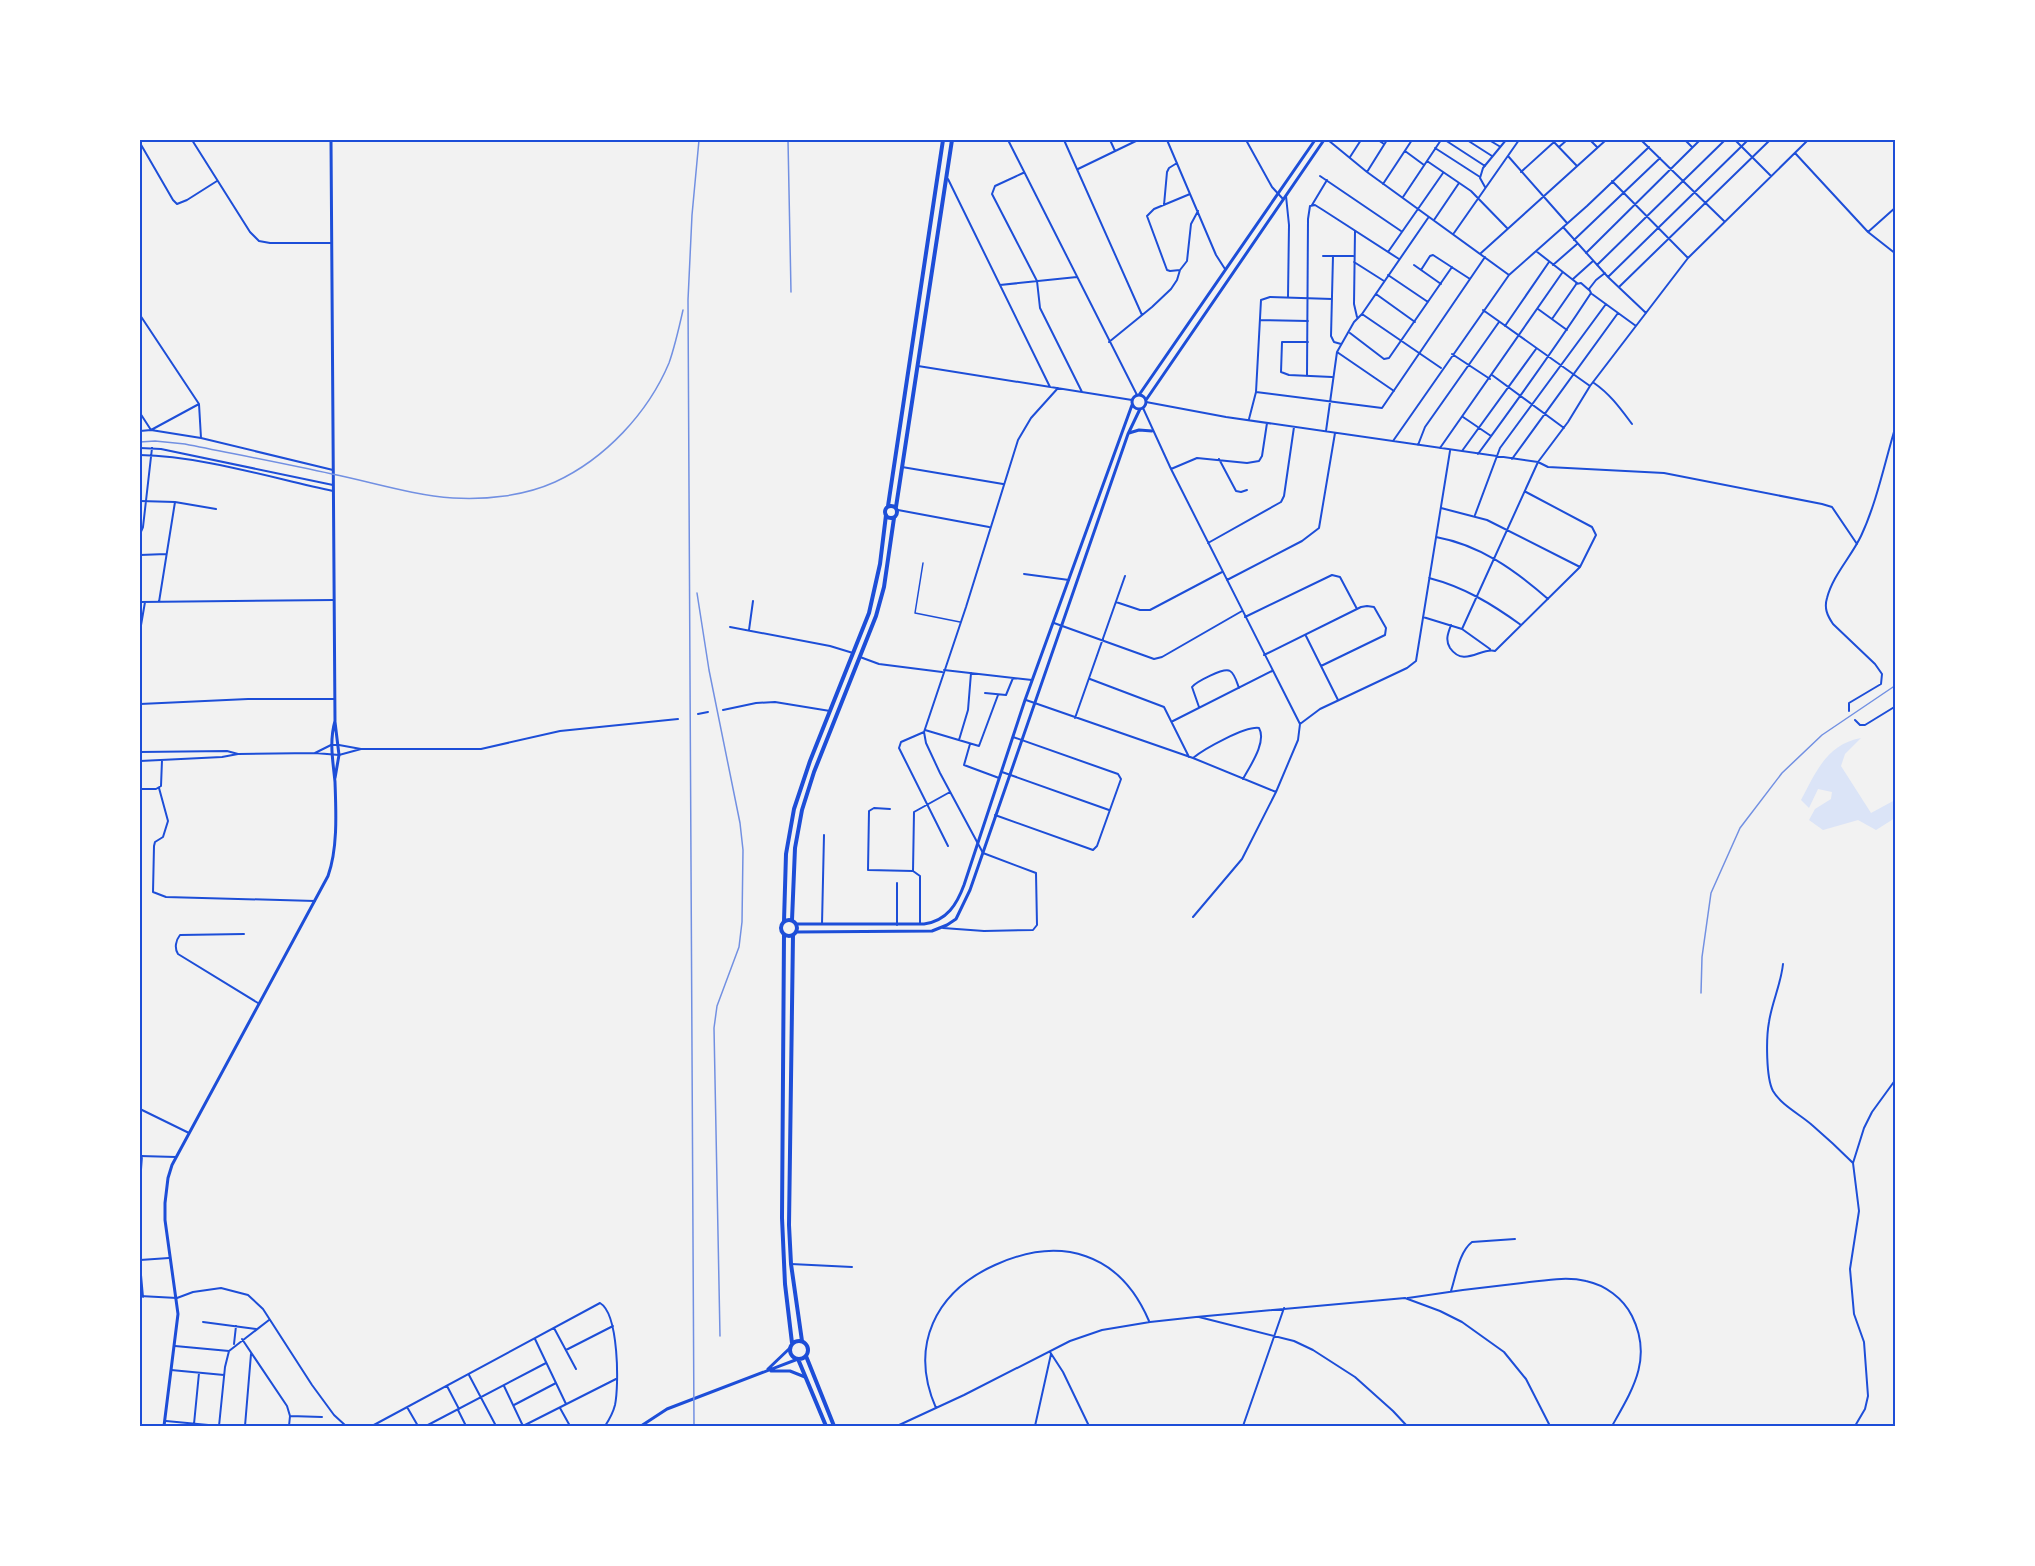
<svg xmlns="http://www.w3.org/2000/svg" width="2035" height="1566" viewBox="0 0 2035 1566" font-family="'Roboto Condensed',sans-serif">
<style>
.green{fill:#dbe4f7}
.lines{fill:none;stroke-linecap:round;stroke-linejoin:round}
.pedestrian{stroke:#1d4ed8;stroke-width:1.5}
.minor{stroke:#1d4ed8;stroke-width:2}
.secondary{stroke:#1d4ed8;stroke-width:3}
.primary{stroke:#1d4ed8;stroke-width:4}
.rail{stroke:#7290e2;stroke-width:1.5}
.neatline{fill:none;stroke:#1d4ed8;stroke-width:2}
</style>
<rect width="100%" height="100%" fill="#f2f2f2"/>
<path class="green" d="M 1861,738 L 1845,754 L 1841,766 L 1871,813 L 1895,800 L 1895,818 L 1876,830 L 1858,820 L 1823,830 L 1809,820 L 1815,809 L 1831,799 L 1832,792 L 1818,789 L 1809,808 L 1801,800 C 1816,772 1827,744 1861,738 Z"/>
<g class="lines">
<path class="pedestrian" d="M 923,563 L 915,613 L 960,622"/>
<path class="minor" d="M 192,140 L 250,232 L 259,241 L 270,243 L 331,243
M 732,140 L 760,140
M 1008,140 L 1137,395
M 1064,140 L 1142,315
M 1110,140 L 1115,151
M 1167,140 L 1216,255 L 1225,269
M 1246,140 L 1272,187 L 1283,199
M 1328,140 L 1367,172 L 1509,275
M 1378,140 L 1384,144
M 1445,140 L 1485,166
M 1467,140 L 1492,156
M 1489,140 L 1499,146
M 1552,140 L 1576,165
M 1590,140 L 1597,147
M 1641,140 L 1724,221
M 1685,140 L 1692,147
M 1735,140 L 1771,176
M 140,143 L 173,200 L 177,204 L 187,200 L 217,181
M 1559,147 L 1567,140
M 1435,148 L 1480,177
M 1405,151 L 1424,165
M 1795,153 L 1868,232 L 1896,254
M 1508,156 L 1567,223
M 1350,157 L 1361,140
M 1427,161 L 1471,191 L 1507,228
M 1078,169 L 1138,140
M 1367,172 L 1387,140
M 1521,172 L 1554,142
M 1023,173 L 995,186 L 992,194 L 1037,281 L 1040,308 L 1082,392
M 1320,176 L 1401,231
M 948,179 L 1050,387
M 1612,181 L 1688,258
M 1383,184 L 1412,140
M 1485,187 L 1480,178 L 1483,168 L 1506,140
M 1286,196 L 1289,225 L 1288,297
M 1403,197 L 1441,140
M 1164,205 L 1167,172 L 1169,168 L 1177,163
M 1312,205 L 1327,180
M 1434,220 L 1459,183
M 1563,227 L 1608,277 L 1646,313
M 1355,231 L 1354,304 L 1357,317
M 1868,232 L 1896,207
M 1454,233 L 1519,140
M 1574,240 L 1660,158
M 1536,251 L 1577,283 L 1552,319
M 1388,252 L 1443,173
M 1481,253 L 1606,140
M 1586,253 L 1700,140
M 1323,256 L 1353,256
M 1333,256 L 1331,336 L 1334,342 L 1341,344
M 1354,262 L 1384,281
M 1414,265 L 1441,284
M 1553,265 L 1577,244
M 1597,265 L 1725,140
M 1180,270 L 1170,271 L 1167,270 L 1147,216 L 1154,209 L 1190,194
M 1421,270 L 1430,256 L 1433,255 L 1470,279
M 1388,275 L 1428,302
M 1608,277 L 1748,140
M 1573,279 L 1593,261
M 1576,284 L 1581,283 L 1589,290
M 1000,285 L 1077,277
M 1619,287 L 1770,140
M 1376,294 L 1415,322
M 1592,294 L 1636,326
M 1538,309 L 1567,330
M 1483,310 L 1590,386
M 1362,314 L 1441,368
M 140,315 L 199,404 L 201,438
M 1260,320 L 1308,321
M 1505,326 L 1549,262
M 1350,333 L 1384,359 L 1389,358 L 1452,267
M 1109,342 L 1152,307 L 1171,289 L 1177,280 L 1180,270 L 1187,261 L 1191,224 L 1198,211
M 1308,342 L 1282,342 L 1281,372 L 1289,375 L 1332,377
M 1337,352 L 1394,391
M 1452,354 L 1490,379
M 918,366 L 1132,400
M 1492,375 L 1564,428
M 1307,376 L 1308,219 L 1310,206 L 1315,205 L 1323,210 L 1399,259
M 1594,383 C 1610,394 1620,408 1632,424
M 1256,392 L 1382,408 L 1485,257
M 1146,402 L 1226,417 L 1538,462 L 1548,467 L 1664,473 L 1822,504 L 1832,507 L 1857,544
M 1143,408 L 1171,469 L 1300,724 L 1298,740 L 1276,792 L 1242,859 L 1193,917
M 140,413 L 151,430 L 199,404
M 1463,417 L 1491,436
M 1249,419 L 1256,392 L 1261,300 L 1270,297 L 1332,299
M 140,431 L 151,430 L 201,438 L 333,470
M 1326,431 L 1337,352 L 1354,322 L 1362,314 L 1428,218
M 1393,441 L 1509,275 L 1587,206 L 1649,147
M 1418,445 L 1425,427 L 1499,322
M 140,448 L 161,449 L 333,485
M 1440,448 L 1562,273
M 1462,451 L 1536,349
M 1478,454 C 1517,401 1555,348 1591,293 L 1589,289 L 1596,280 L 1605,273
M 140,455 C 201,456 272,478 333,491
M 1219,459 L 1236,491 L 1241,492 L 1247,490
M 1512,459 L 1618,313
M 902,467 L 1003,484
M 1171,469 L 1197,458 L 1247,463 L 1259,461 L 1262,456 L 1267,423
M 140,501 L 175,502 L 216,509
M 1441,508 L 1487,520 L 1580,567
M 898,510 L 989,527
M 1475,515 L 1500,448 L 1606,304
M 140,534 L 143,527 L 152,448
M 1436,537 C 1480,545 1515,570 1548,599
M 1208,543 L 1281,502 L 1284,496 L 1294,427
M 140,555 L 166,554
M 1024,574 L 1069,580
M 1429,578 C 1464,587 1492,604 1521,625
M 1227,580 L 1302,541 L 1319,528 L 1335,433
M 140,602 L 334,600
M 159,602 L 175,502
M 1116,602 L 1140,610 L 1150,610 L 1222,572
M 1245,617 L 1332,575 L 1340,577 L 1357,609
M 1423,617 L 1462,629 L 1490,649
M 1054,623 L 1154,659 L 1162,657 L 1242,611
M 1451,625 C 1448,633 1445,640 1450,648 C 1464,668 1481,647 1495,651 L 1580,567 L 1596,535 L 1592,527 L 1526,492
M 730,627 L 830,646 L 853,653
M 1462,629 L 1538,462 L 1568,422 L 1590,386 L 1688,258 L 1808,140
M 749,630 L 753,601
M 140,631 L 145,602
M 1306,636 L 1338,700
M 1264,655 L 1361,607 L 1367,606 L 1374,607 L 1386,628 L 1385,635 L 1321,666
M 860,657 L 879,664 L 942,672
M 944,670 L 1032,680
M 1090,679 L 1164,707 L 1189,757
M 985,693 L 1006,695 L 1013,678
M 1026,700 L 1193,758 L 1276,792
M 140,704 L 248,699 L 335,699
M 1199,707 L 1192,687 C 1196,682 1224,667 1230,671 C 1235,674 1237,683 1239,688
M 723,710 L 756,703 L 775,702 L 830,711
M 1849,711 L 1849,703 L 1881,684 L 1882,674 L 1875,664 L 1833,624 C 1827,615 1824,608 1827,598 C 1833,575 1851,557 1861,536 C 1877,502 1885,461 1896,425
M 698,714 L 708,712
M 1075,718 L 1125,576
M 1855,720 L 1860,725 L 1865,725 L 1896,706
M 1173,721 L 1272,671
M 1300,724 L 1320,709 L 1407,668 L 1416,661 L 1450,451
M 925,730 L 979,746 L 998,695
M 924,732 L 901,742 L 899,748 L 948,846
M 959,740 L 968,710 L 971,673
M 970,744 L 964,765 L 999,778
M 140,752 L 227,751 L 238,754
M 315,753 L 331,745 L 339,745 L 361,749 L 481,749 L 560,731 L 678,719
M 1193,758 C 1204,749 1245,726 1259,728 C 1267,742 1250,766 1243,779
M 140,761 L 222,757 L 238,754 L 315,753 L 339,755 L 361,749
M 1002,772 L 1109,810
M 159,788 L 168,821 L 163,837 L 155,842 L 154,846 L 153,892 L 166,897 L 315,901
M 140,789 L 156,789 L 161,786 L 162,760
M 890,809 L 874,808 L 869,811 L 868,870 L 913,871
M 995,815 L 1093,850 L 1097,846 L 1121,779 L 1118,774 L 1013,737
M 897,883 L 897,925
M 920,923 L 920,876 L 913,871 L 914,812 L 950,792
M 822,924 L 824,835
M 943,928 L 984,931 L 1033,930 L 1037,925 L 1036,873 L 983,853 L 940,773 L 926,743 L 924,732 L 966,607 L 1018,440 L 1031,418 L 1058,388
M 244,934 L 180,935 C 176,940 174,948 178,954 L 258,1003
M 1783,964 C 1781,984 1772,1002 1769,1022 C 1766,1038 1766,1078 1773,1091 C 1781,1105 1801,1115 1812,1125 C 1826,1137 1840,1150 1853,1163
M 140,1109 L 189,1133
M 140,1156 L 176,1157
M 140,1183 L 142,1156
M 140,1260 L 169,1258
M 140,1264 L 143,1297
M 791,1264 L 852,1267
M 1451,1291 C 1456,1276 1459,1252 1472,1242 L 1515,1239
M 140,1296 L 177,1298 L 193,1292 L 221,1288 L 248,1295 L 263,1309 L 312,1385 L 334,1415 L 346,1426
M 1408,1298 C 1446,1292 1484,1287 1522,1283 C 1543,1281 1565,1276 1586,1281 C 1605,1285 1623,1298 1632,1316 C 1653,1358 1633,1389 1612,1426
M 1199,1317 L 1294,1341 L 1313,1350 L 1355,1377 L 1393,1411 L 1407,1426
M 203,1322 L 256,1329
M 554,1328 L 576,1369
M 242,1339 L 287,1406 L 290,1416 L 289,1426
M 535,1339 L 566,1404
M 234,1344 L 236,1326
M 175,1346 L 229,1351
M 566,1350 L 613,1326
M 1050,1352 L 1063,1372 L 1089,1426
M 171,1370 L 224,1375
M 469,1375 L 496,1426
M 447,1386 L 459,1409
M 504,1386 L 523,1426
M 514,1405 L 556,1383
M 407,1407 L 418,1426
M 560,1408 L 570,1426
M 936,1408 C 909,1346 935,1292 995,1265 C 1061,1235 1120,1253 1149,1321
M 458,1410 L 466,1426
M 290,1416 L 322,1417
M 166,1421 L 219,1426
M 194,1424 L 199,1373
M 219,1426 L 225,1367 L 229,1351 L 269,1320
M 245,1426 L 251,1354
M 372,1426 L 600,1303 C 619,1314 619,1386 615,1405 C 613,1413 609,1420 605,1426
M 426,1426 L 546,1363
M 523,1426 L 616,1379
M 897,1426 L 964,1395 L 1070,1341 L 1102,1330 L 1150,1322 L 1196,1317 L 1405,1298 L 1440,1311 L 1462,1322 L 1504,1352 L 1526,1379 L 1550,1426
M 1035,1426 L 1051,1354
M 1243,1426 L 1284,1308
M 1855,1426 L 1865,1409 L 1868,1396 L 1864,1342 L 1854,1314 L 1850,1269 L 1859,1211 L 1853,1163 L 1864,1128 L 1872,1112 L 1896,1079"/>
<path class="secondary" d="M1132 402a7 7 0 1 1 14 0a7 7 0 1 1-14 0Z
M 1139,395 L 1315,140
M 1146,400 L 1324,140
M 1129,433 L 1139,430 L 1152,431
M 335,722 L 339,755 L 335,778
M 796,924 L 924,924 C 947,921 957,904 964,885 L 1025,700 L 1132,405
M 796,932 L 932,931 L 947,925 L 956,919 L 970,890 L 1128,434 L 1140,409
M 768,1369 L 790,1348
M 771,1371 L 790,1371 L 805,1377
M 164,1426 L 178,1314 L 165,1220 L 165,1203 L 168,1178 L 172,1165 L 328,876 C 338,848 336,811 335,782 C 333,761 329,742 335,721 L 331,140
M 641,1426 L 667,1409 L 798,1359"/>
<path class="primary" d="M885 512a6 6 0 1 1 12 0a6 6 0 1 1-12 0Z
M 888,506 L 943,140
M 896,507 L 952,140
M 792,920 L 795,848 L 802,810 L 814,772 L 876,616 L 884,587 L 894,518
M781 928a8 8 0 1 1 16 0a8 8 0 1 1-16 0Z
M 784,921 L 786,854 L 794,809 L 810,761 L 869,613 L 880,564 L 886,515
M 784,934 L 782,1218 L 785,1284 L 792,1343
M 793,935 L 789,1225 L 791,1264 L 802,1341
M790 1350a9 9 0 1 1 18 0a9 9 0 1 1-18 0Z
M 806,1356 L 834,1426
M 798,1359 L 826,1426"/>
<path class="rail" d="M 788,140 L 791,292
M 140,442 L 155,441 L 185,444 C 234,454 283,463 332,474 C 372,482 412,495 453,498 C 486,500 524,496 555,482 C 605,459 648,413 669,363 C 675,346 679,328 683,310
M 697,593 L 709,670 L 740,823 L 743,850 L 742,922 L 739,947 L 717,1006 L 714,1028 L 720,1336
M 1701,993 L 1702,957 L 1711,893 L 1740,828 L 1782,773 L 1822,735 L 1896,685
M 694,1426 L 688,300 L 692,215 L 699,140"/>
</g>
<rect width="2035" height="1566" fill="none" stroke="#ffffff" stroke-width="282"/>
<rect x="141" y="141" width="1753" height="1284" class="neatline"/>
</svg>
